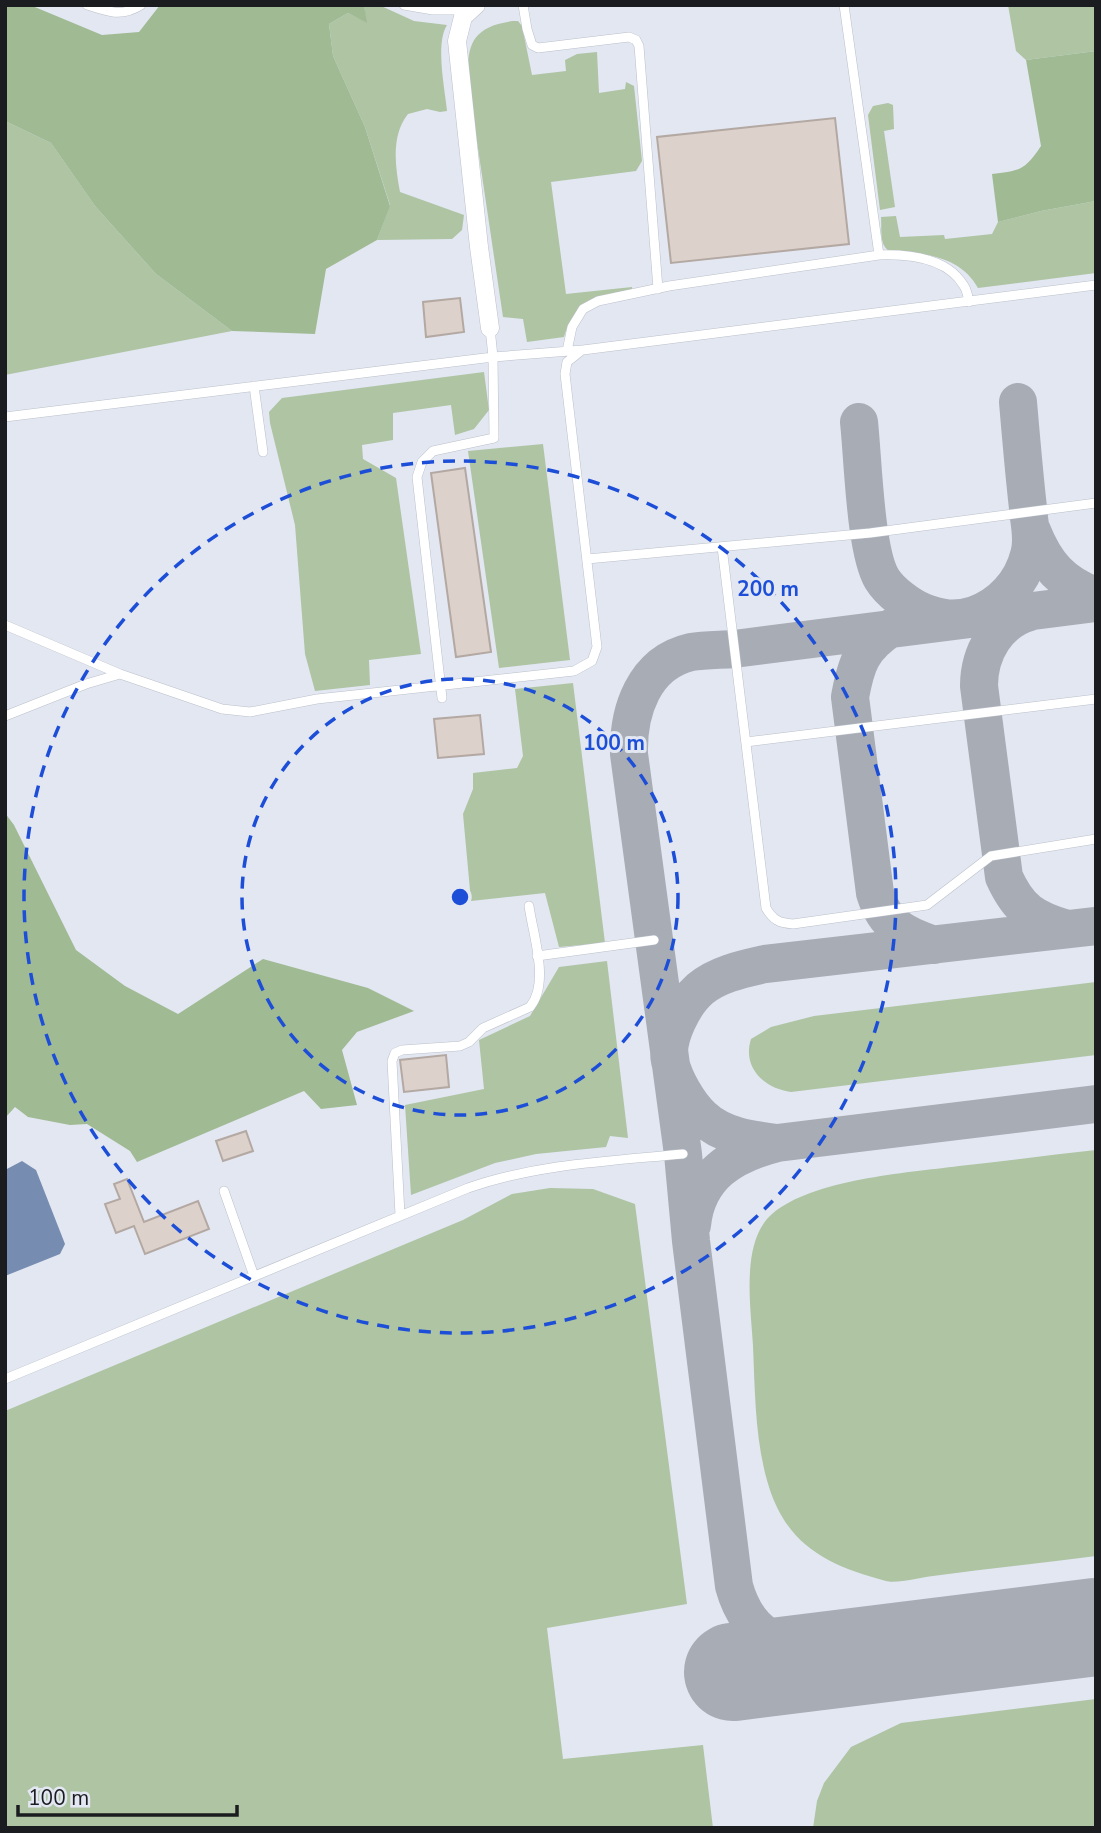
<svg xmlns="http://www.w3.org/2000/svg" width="1101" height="1833" viewBox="0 0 1101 1833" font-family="'Nunito Sans',sans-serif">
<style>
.green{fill:#aec4a3}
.forest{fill:#a0ba93}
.water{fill:#778cb1}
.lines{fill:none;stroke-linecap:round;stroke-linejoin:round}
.taxiway{stroke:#a8acb4;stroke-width:38}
.runway{stroke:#a8acb4;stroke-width:98}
.building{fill:#ddd1cb;stroke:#b4a8a3;stroke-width:2}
.service-casing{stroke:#bbc0ca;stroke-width:10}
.minor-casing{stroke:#bbc0ca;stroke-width:19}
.service{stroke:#fff;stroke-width:9}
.minor{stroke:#fff;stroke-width:18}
.ring{fill:none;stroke:#1d4ed8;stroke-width:3.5;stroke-dasharray:12 9}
.centre{fill:#1d4ed8;stroke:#e2e7f2;stroke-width:3.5}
.ring-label{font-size:21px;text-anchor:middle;font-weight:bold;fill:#1d4ed8;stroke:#e2e7f2;stroke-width:6;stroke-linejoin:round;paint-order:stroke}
</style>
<rect width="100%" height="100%" fill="#e2e7f2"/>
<path class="green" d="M 364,5 L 379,5 L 414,21 L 447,25 C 435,44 445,89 447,111 L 440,112 L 427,109 L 408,114 C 391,135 395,166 400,192 L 464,215 L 462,230 L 452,239 L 377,240 L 390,205 L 365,127 L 333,56 L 329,24 L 348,13 L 366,22 Z
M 1008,5 L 1096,5 L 1096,51 L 1026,60 L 1016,51 Z
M 513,21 L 518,21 L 522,26 L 532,75 L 566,71 L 565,60 L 577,54 L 597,52 L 599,93 L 625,89 L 626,82 L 634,86 L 642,161 L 636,171 L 551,182 L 566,294 L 632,287 L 632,291 C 600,298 574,301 564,337 L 527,342 L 523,319 L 503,317 L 469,88 C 466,49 468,27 513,21 Z
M 888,103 L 893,105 L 894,129 L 884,131 L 895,207 L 880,210 L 868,115 L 873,106 Z
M 5,121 L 51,143 L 95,206 L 156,274 L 232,331 L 5,375 Z
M 1096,201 L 1096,273 L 978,288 C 960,255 922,253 889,251 C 879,244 882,229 881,217 L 896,216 L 900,237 L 944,235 L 945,239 L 992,234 L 998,222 L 1041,211 Z
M 484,372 L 489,410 L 474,429 L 455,435 L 451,405 L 393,413 L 393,440 L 362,445 L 363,459 L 396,478 L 421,654 L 369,660 L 370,685 L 315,691 L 305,654 L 295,525 L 270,423 L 269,412 L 282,398 Z
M 543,444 L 570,660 L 499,668 L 468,451 Z
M 573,683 L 605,943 L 559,947 L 545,893 L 471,901 L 463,814 L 473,789 L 473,773 L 517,768 L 523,756 L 515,689 Z
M 607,961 L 628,1138 L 610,1136 L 606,1147 L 536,1154 L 495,1163 L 411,1195 L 405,1105 L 484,1089 L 479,1040 L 530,1016 L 559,967 Z
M 1096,982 L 1096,1055 L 791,1092 C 764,1088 742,1068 751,1039 L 771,1027 L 814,1016 Z
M 1096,1150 L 1096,1556 C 1042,1563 987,1569 933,1576 C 922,1577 896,1584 886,1581 C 830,1566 788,1547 769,1487 C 755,1443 755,1392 753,1346 C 751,1308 740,1242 772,1214 C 813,1179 906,1173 959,1166 C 1005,1161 1050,1155 1096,1150 Z
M 550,1188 L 593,1189 L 635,1204 L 687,1604 L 547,1628 L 563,1759 L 703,1745 L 713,1828 L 5,1828 L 5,1411 L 463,1220 L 512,1194 Z
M 1096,1699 L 1096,1828 L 813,1828 L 817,1801 L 824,1783 L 851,1747 L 901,1723 Z"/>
<path class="forest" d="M 5,5 L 30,5 L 102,35 L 139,32 L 160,5 L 364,5 L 367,23 L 348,13 L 329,24 L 333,56 L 365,127 L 390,206 L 377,240 L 326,269 L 315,334 L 232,331 L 156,274 L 95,206 L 51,143 L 5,121 Z
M 1096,51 L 1096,201 L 1041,211 L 998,222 L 992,174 C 1020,171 1025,170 1041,146 L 1026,60 Z
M 5,813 L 14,825 L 76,950 L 125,986 L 178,1014 L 263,959 L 368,988 L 414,1011 L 357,1032 L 342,1050 L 357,1105 L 321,1109 L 304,1091 L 137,1162 L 130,1151 L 87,1124 L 70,1125 L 28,1117 L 15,1107 L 5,1118 Z"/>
<path class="water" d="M 22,1161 L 36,1170 L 65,1244 L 60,1254 L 5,1276 L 5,1170 Z"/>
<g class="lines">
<path class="taxiway" d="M 859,422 C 863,458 865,551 882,579 C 890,592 909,606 923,612 C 941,619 955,621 974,615 C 1001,606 1022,583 1029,555 C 1034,540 1029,524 1028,508 C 1024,473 1021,437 1018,402
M 1032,531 C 1045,564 1062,584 1096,596
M 1030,612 C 997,621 979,653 979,686 L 1004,877 C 1019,910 1033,919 1067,929
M 891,628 C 861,648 856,664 850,697 L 875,893 C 885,926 903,934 934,945
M 777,1143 L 1096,1104
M 692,1225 C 697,1175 733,1154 777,1143 C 751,1140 722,1136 702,1117 C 688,1104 674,1079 670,1061 C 665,1038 684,1003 700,989 C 718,974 743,969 765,964 L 1096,926
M 843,1658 C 790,1650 750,1644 734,1586 L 691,1241 L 683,1154 L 629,754 C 628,712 643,663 691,652 C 704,650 720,650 734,649 L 1096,603"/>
<path class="runway" d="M 733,1672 L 1096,1627"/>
</g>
<path class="building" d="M 835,118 L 849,244 L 671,263 L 657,137 Z
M 460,298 L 464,332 L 426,337 L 423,302 Z
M 465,468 L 491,652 L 456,657 L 431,473 Z
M 480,715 L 484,754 L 438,758 L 434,719 Z
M 446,1055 L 449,1087 L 404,1092 L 400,1060 Z
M 246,1131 L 253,1151 L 223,1161 L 216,1141 Z
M 127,1179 L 144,1222 L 198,1201 L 209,1229 L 145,1254 L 134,1226 L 116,1233 L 105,1204 L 120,1199 L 114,1184 Z"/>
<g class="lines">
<g class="service-casing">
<path id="service" d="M 87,5 C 109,11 120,18 141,5
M 404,5 L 433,10 L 469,10
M 523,5 L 527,29 L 532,45 L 538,48 L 629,37 L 636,40 L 639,46 L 658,289
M 844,5 L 879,255
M 567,351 L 572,327 L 583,309 L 598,301 L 669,286 L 879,255 C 908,254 947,257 964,286 C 967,290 968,297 969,302
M 254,386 L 263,452
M 5,417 L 493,357 L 583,350 L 1096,285
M 722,547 L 766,908 C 773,920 779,923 793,924 L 927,905 L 991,856 L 1096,839
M 587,559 L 870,533 L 1096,503
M 5,625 L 120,674 L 222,709 L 250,712 L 317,699 L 574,671 L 592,661 L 597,647 L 565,374 L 567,362 L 582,350
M 442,698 L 417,477 L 422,462 L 433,451 L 494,438 L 493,357 L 490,328
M 5,716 L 86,684 L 120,674
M 746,742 L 1096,699
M 537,956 L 654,940
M 224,1191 L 254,1276
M 400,1215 L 392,1061 L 395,1053 L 402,1050 L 460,1046 L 469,1042 L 483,1028 L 530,1007 C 550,983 533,935 529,906
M 5,1379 L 468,1188 C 537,1164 610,1161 683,1154"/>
</g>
<g class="minor-casing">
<path id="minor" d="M 476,5 L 463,17 L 457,41 L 479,247 L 490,328"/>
</g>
<use href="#service" class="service"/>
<use href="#minor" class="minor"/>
</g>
<g class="ring">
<circle cx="460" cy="897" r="218"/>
<circle cx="460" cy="897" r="436"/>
</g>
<circle cx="460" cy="897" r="10" class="centre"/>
<g class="ring-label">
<text x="768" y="596">200 m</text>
<text x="614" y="750">100 m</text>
</g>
<rect width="1101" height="1833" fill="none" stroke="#1b1c20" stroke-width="14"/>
<path d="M18 1805v10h219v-10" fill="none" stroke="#1b1c20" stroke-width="3.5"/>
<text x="28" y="1805" font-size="21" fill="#1b1c20" stroke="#e2e7f2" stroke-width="5" paint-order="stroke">100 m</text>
</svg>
